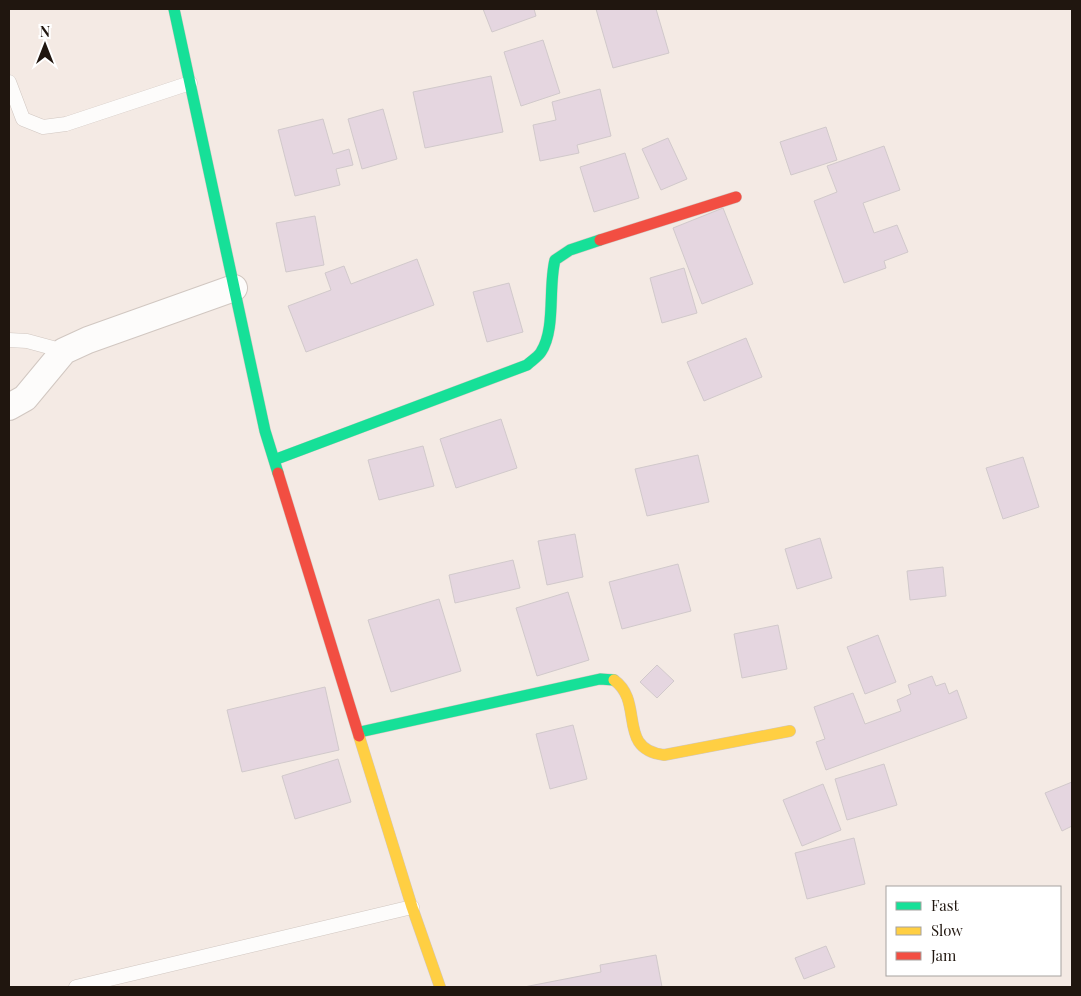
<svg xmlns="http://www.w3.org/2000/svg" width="1081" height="996" viewBox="0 0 1081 996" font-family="'Playfair Display',serif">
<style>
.building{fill:#e5d6e0;stroke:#d1c9cb}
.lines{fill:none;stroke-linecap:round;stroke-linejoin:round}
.lane-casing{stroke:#d1c7c1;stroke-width:15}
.street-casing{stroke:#d1c7c1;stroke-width:28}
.fast-casing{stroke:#d1c7c1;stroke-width:12}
.slow-casing{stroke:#d1c7c1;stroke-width:12}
.jam-casing{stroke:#d1c7c1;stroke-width:12}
.lane{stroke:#fdfcfb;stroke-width:14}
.street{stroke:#fdfcfb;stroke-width:26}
.fast{stroke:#16e098;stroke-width:11}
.slow{stroke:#ffcf43;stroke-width:11}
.jam{stroke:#f24e42;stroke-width:11}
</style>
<rect width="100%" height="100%" fill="#f4eae4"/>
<path class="building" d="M 483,9 L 534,9 L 536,16 L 492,32 Z
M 596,9 L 656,9 L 669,53 L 613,68 Z
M 543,40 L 560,93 L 521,106 L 504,52 Z
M 491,76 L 503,132 L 425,148 L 413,92 Z
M 600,89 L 611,136 L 577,145 L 579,153 L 540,161 L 533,125 L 556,120 L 552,102 Z
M 383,109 L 397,159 L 362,169 L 348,119 Z
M 323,119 L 333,154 L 349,149 L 353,165 L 336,169 L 340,185 L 295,196 L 278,130 Z
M 826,127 L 837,160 L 791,175 L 780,142 Z
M 668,138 L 687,179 L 661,190 L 642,149 Z
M 884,146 L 900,190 L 863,203 L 874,233 L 897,225 L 908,252 L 884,261 L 886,268 L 844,283 L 814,201 L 837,192 L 827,166 Z
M 625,153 L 639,198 L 594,212 L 580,167 Z
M 723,208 L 753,284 L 702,304 L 673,228 Z
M 315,216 L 324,265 L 286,272 L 276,223 Z
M 417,259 L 434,305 L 306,352 L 288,306 L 331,290 L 325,273 L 344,266 L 351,284 Z
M 684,268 L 697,313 L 662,323 L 650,278 Z
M 509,283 L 523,332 L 487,342 L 473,292 Z
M 746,338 L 762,377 L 704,401 L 687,362 Z
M 501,419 L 517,468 L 456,488 L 440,439 Z
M 423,446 L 434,486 L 379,500 L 368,460 Z
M 698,455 L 709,502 L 647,516 L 635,469 Z
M 1023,457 L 1039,507 L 1003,519 L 986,468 Z
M 575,534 L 583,577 L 547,585 L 538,541 Z
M 820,538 L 832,578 L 797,589 L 785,549 Z
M 513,560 L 520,588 L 455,603 L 449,575 Z
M 678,564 L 691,611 L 622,629 L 609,582 Z
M 943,567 L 946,596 L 910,600 L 907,571 Z
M 568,592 L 589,660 L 537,676 L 516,608 Z
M 439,599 L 461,671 L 391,692 L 368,620 Z
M 778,625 L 787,669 L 742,678 L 734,634 Z
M 878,635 L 896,682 L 865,694 L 847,647 Z
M 657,665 L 674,681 L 657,698 L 640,682 Z
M 932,676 L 936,686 L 945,683 L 949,694 L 957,690 L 967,718 L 826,770 L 816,742 L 825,739 L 814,707 L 853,693 L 865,724 L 901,711 L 897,700 L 911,694 L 908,685 Z
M 325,687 L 339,750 L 242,772 L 227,710 Z
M 573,725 L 587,779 L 550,789 L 536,734 Z
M 338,759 L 351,802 L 295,819 L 282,776 Z
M 884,764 L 897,805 L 847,820 L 835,779 Z
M 1072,782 L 1072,826 L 1062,831 L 1045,793 Z
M 823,784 L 841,830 L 802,846 L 783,800 Z
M 854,838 L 865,884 L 807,899 L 795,853 Z
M 826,946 L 835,967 L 804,979 L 795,958 Z
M 656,955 L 662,987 L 524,987 L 601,972 L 600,965 Z"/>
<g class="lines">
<g class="lane-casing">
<path id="lane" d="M 9,82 L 23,119 L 43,127 L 66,124 L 190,83
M 9,340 L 27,341 L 64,351
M 76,987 L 412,907"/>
</g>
<g class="street-casing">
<path id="street" d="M 9,407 L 25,398 L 64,351 L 88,340 L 234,288"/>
</g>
<g class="fast-casing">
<path id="fast" d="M 174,9 L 265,431 L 278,473
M 274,460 L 527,365 C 531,361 538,357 541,352 C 556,329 548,287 555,260 L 570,250 L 600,240
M 360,732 L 600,679 L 614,680"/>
</g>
<g class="slow-casing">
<path id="slow" d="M 614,680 C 645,702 616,749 664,755 L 790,731
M 359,736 L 412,907 L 440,987"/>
</g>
<g class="jam-casing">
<path id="jam" d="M 600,240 L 736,197
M 278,473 L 359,736"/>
</g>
<use href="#lane" class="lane"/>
<use href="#street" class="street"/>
<use href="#fast" class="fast"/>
<use href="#slow" class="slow"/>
<use href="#jam" class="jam"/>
</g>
<rect width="1081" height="996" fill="none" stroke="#20160f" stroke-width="20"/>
<rect x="886" y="886" width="175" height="90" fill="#ffffff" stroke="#a6a29f"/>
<rect x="896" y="902" width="25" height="8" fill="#16e098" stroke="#a6a29f"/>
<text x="931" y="911" font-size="15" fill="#20160f">Fast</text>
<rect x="896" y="927" width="25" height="8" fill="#ffcf43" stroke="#a6a29f"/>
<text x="931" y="936" font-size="15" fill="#20160f">Slow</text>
<rect x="896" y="952" width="25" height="8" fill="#f24e42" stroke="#a6a29f"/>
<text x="931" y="961" font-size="15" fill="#20160f">Jam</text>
<g transform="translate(45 45)" stroke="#ffffff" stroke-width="4" paint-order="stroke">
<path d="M0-4L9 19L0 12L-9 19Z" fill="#20160f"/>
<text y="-8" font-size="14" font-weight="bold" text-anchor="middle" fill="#20160f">N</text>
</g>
</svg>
